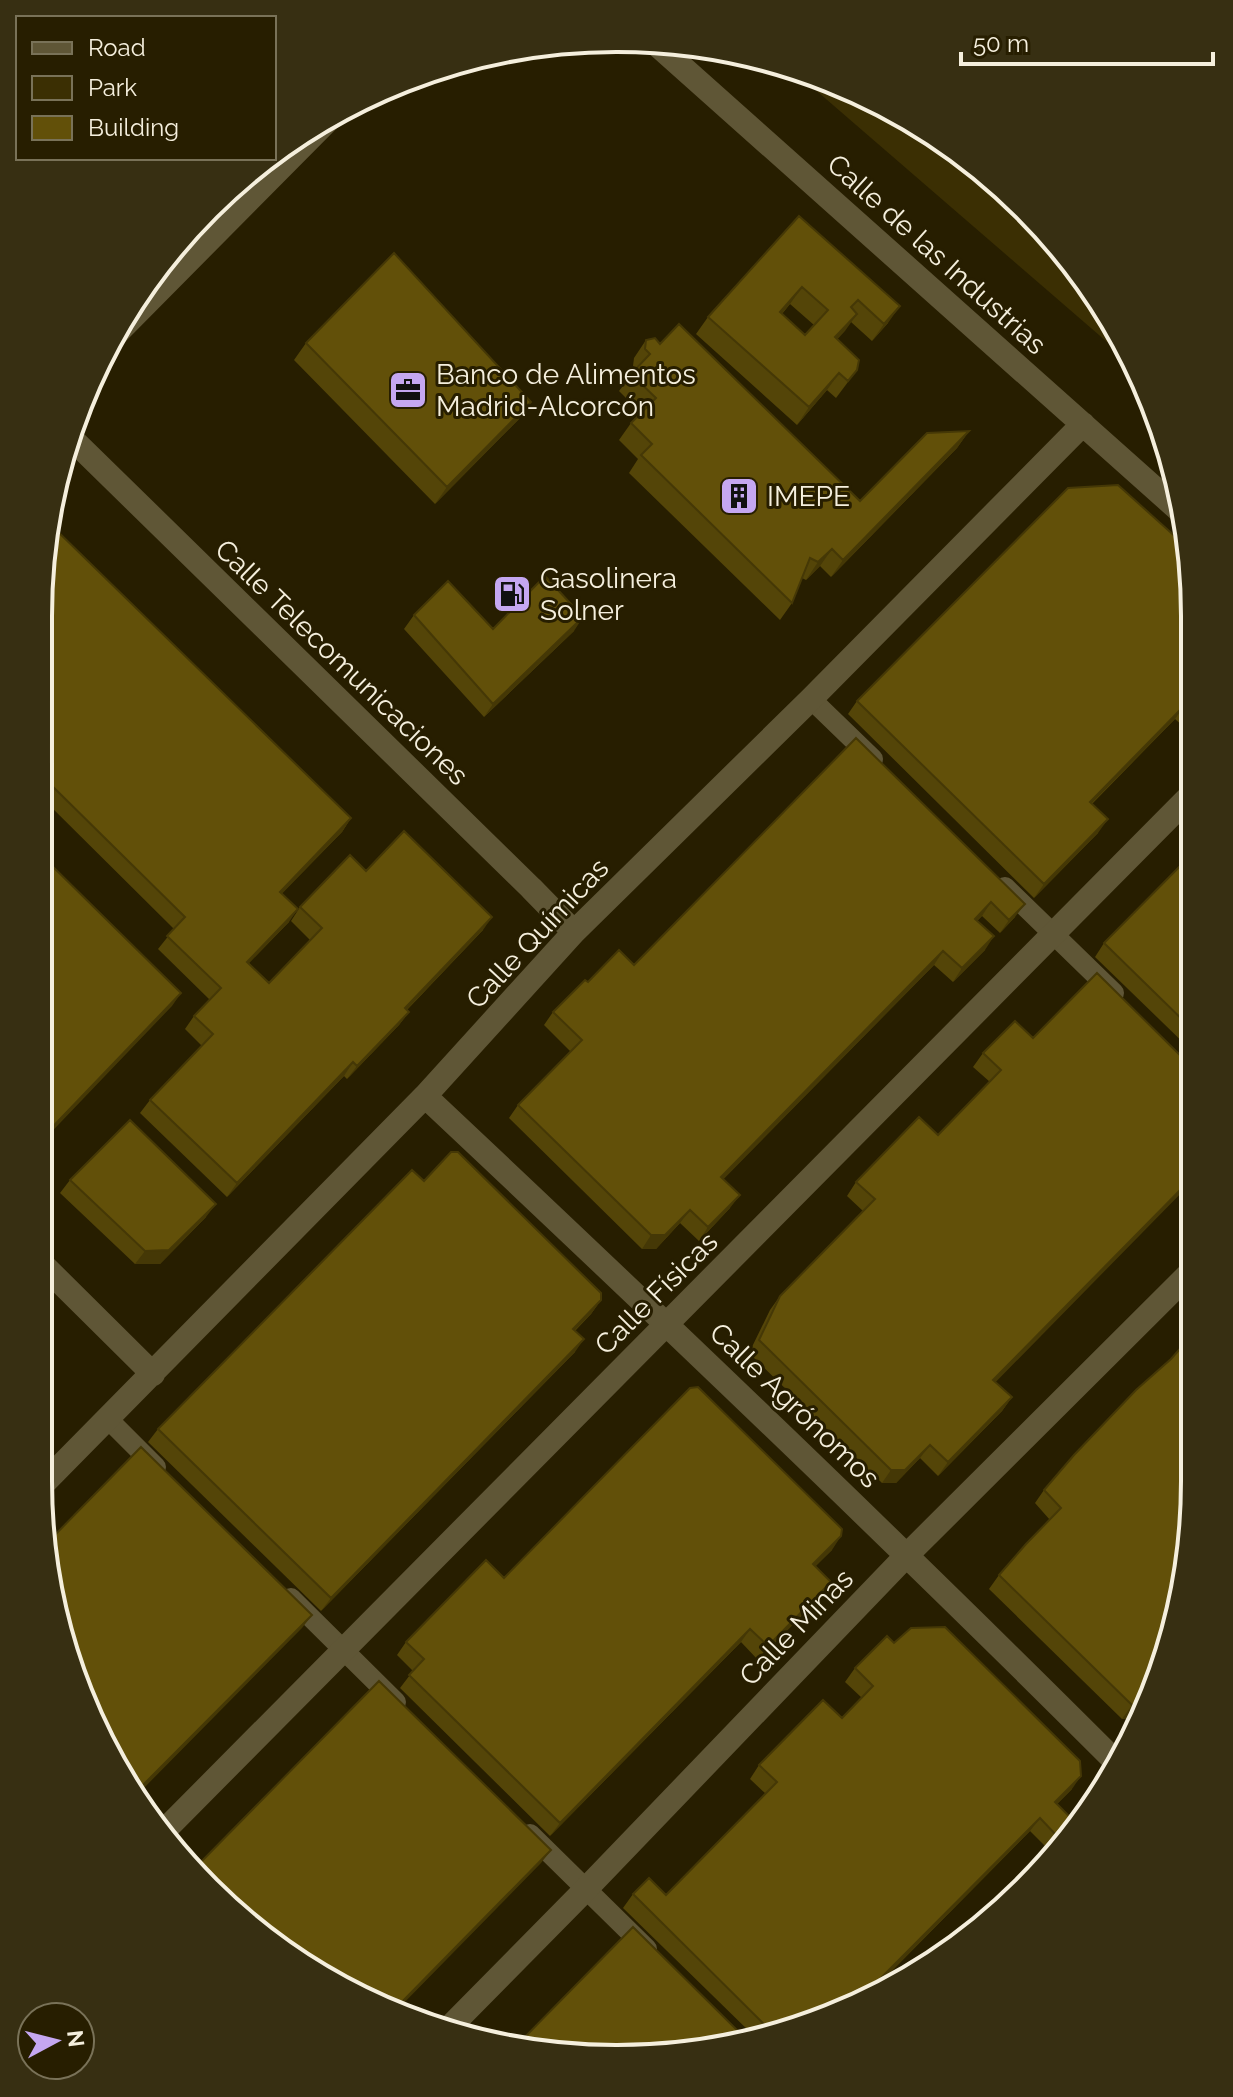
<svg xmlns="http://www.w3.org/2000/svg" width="1233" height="2097" viewBox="0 0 1233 2097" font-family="Raleway,sans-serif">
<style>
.green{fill:#3b2f03}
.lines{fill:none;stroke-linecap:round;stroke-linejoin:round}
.service{stroke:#5f5636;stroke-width:20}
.minor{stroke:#5f5636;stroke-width:24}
.wall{fill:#544508;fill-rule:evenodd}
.shaded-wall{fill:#453806}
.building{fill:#625009;stroke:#453806;stroke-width:2;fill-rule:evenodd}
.labels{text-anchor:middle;stroke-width:6;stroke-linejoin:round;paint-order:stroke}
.street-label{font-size:28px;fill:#f5efdd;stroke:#271e00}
.poi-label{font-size:28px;fill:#f5efdd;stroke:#271e00;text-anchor:start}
.rim{fill:none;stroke:#f5efdd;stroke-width:4}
</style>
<rect width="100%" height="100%" fill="#271e00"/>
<path class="green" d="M 789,67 L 838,82 L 938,136 L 1051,235 L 1118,328 L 1136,367 Z"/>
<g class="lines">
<path class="service" d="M 811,699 L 873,759
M 1005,887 L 1114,993
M 108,1419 L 156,1467
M 291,1598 L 396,1702
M 530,1834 L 647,1949"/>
<path class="minor" d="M 654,42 L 1180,511
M 116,334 L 332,116
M 68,435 L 531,888 L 574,932
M 425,1096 C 659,1316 890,1536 1117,1763
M 38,1260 L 153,1374
M 39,1488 L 425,1096 L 574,932 L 811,699 L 1083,424
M 160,1835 L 1194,792
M 446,2031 L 586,1889 L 907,1555 L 1194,1269"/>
</g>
<path class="wall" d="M 799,216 L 888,323 L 872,341 L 851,322 L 837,339 L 857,370 L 836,398 L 827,390 L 797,425 L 696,334 L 708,317 ZM 790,304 L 814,325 L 805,335 L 782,314 Z
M 646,340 L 860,501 L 969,431 L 957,448 L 831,577 L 820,566 L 806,580 L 802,578 L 792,603 L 780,620 L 629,473 L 638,459 L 619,440 L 631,423 L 641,413 L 619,391 L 636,369 L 633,366 L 634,358 Z
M 306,343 L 519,419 L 435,504 L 294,360 Z
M 39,578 L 351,818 L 342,832 L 282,893 L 289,922 L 249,963 L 269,983 L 310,940 L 291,921 L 300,907 L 366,871 L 483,930 L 407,1010 L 409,1012 L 399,1025 L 347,1079 L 344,1076 L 227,1197 L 140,1113 L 150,1100 L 202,1046 L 185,1029 L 194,1016 L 210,1000 L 158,949 L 174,929 L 39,795 Z
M 1194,578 L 1194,736 L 1175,719 L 1092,804 L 1098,833 L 1034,898 L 848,714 L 857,701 Z
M 414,615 L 493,629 L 574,631 L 484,717 L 404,629 Z
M 856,738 L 1015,917 L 1000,933 L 982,916 L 977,921 L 985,950 L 953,982 L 934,965 L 723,1179 L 730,1208 L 699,1241 L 680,1223 L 656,1249 L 642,1249 L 509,1118 L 518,1105 L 571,1052 L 544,1025 L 553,1012 L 588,982 L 634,965 Z
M 1194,852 L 1194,1053 L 1095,957 L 1104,943 Z
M 1015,1021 L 995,1382 L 1012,1397 L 1002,1411 L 938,1476 L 920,1458 L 896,1483 L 882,1483 L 749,1353 L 770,1310 L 780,1296 L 863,1211 L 847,1196 L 856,1182 L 938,1135 L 990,1082 L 973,1067 L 983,1053 Z
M 70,1180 L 206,1217 L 160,1264 L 135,1264 L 60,1193 Z
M 424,1181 L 601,1300 L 591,1314 L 575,1331 L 575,1352 L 321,1611 L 148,1442 L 158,1429 Z
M 1074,1455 L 1136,1719 L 1122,1719 L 989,1589 L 999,1575 L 1050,1520 L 1035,1503 L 1044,1490 Z
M 832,1550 L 815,1566 L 822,1595 L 758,1660 L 741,1642 L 550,1836 L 400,1688 L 413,1671 L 397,1655 L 406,1642 L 504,1578 Z
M 894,1643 L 1072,1789 L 1057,1804 L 1073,1820 L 1064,1833 L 1048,1849 L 1030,1831 L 872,1991 L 803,2028 L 754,2036 L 623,1908 L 633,1894 L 666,1895 L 766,1794 L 750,1779 L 759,1765 L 842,1718 L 862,1698 L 845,1682 L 855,1668 Z"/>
<path class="shaded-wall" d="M 802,287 L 790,304 L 768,330 L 780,312 Z
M 900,306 L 888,323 L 872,341 L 884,324 Z
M 857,314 L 845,331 L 823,355 L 835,337 Z
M 839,373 L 827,390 L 797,425 L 809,407 Z
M 531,402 L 519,419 L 435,504 L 447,487 Z
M 969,431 L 957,448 L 831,577 L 843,560 Z
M 832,549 L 820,566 L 806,580 L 818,562 Z
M 583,617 L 574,631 L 484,717 L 493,704 Z
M 1185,705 L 1175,719 L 1080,815 L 1090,802 Z
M 351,818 L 342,832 L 271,905 L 280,892 Z
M 1108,819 L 1098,833 L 1034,898 L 1044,884 Z
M 991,902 L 982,916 L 966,932 L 975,919 Z
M 1025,904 L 1015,917 L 1000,933 L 1009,920 Z
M 298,909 L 289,922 L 237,975 L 247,962 Z
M 492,917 L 483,930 L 395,1022 L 405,1008 Z
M 994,936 L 985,950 L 953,982 L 962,968 Z
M 943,951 L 934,965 L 712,1191 L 721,1177 Z
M 181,993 L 172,1006 L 38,1146 L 38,1142 Z
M 409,1012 L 399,1025 L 347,1079 L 357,1066 Z
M 353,1062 L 344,1076 L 227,1197 L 237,1183 Z
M 1194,1176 L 1194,1180 L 984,1394 L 993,1380 Z
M 740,1195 L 730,1208 L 699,1241 L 708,1227 Z
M 216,1204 L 206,1217 L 160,1264 L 135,1264 L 145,1251 Z
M 690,1210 L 680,1223 L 656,1249 L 642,1249 L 651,1235 Z
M 601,1300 L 591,1314 L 563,1342 L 573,1329 Z
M 584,1339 L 575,1352 L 321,1611 L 331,1598 Z
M 1012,1397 L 1002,1411 L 938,1476 L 948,1462 Z
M 930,1445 L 920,1458 L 896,1483 L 882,1483 L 891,1470 Z
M 841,1536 L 832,1550 L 804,1578 L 813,1564 Z
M 831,1582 L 822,1595 L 758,1660 L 768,1646 Z
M 312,1615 L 302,1628 L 137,1795 L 136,1792 Z
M 750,1629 L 741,1642 L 550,1836 L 560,1823 Z
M 1132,1705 L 1145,1706 L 1141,1713 L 1136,1719 L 1122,1719 Z
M 1081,1776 L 1072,1789 L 1046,1815 L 1055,1802 Z
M 1040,1818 L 1030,1831 L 872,1991 L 864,1995 Z
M 1073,1820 L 1064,1833 L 1048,1849 L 1057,1836 Z
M 551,1850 L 541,1863 L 396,2011 L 394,2010 Z"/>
<path class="building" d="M 799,216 L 900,306 L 884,324 L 858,300 L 851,307 L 857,314 L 835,337 L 859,360 L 857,370 L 848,381 L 839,373 L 809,407 L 708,317 ZM 802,287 L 828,310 L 805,335 L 780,312 Z
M 394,253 L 531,402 L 447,487 L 306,343 Z
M 679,324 L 860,501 L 927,433 L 969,431 L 843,560 L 832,549 L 818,562 L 810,558 L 792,603 L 641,455 L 652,444 L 631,423 L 656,398 L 631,374 L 650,354 L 645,349 L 646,340 L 655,338 L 660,344 Z
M 1118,485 L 1188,548 L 1194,578 L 1194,585 L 1192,586 L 1194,588 L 1194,714 L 1185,705 L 1090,802 L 1108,819 L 1044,884 L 857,701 L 1068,488 Z
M 50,524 L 351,818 L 280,892 L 298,909 L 247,962 L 269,983 L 322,928 L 300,907 L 350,855 L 366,871 L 404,831 L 492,917 L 405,1008 L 409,1012 L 357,1066 L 353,1062 L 237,1183 L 150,1100 L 213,1034 L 194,1016 L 221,988 L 167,936 L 185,917 L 39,773 L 39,578 Z
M 545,576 L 583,617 L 493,704 L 414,615 L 448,581 L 493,629 Z
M 856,738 L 1025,904 L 1009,920 L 991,902 L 975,919 L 994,936 L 962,968 L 943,951 L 721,1177 L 740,1195 L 708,1227 L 690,1210 L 665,1235 L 651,1235 L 518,1105 L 582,1040 L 553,1012 L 585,980 L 588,982 L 619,950 L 634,965 Z
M 1194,852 L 1194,1031 L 1104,943 Z
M 39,853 L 181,993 L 38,1142 Z
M 1097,973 L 1194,1069 L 1194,1176 L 993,1380 L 1012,1397 L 948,1462 L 930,1445 L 905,1470 L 891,1470 L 759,1340 L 780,1296 L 875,1199 L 856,1182 L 919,1117 L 938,1135 L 1001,1070 L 983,1053 L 1015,1021 L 1033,1038 Z
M 130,1120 L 216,1204 L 169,1250 L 145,1251 L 70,1180 Z
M 451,1152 L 458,1152 L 601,1293 L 601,1300 L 573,1329 L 584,1339 L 331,1598 L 158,1429 L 412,1170 L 424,1181 Z
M 1194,1333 L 1194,1519 L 1164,1667 L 1145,1706 L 1132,1705 L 999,1575 L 1026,1544 L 1061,1508 L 1044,1490 L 1074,1455 L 1136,1390 L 1171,1359 Z
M 698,1387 L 842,1529 L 841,1536 L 813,1564 L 831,1582 L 768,1646 L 750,1629 L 560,1823 L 409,1675 L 424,1659 L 406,1642 L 486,1560 L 504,1578 L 690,1388 Z
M 141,1447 L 312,1615 L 136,1792 L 69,1666 L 48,1542 Z
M 945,1627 L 1080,1761 L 1081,1776 L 1055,1802 L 1073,1820 L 1057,1836 L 1040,1818 L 864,1995 L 803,2028 L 773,2033 L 633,1894 L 649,1878 L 666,1895 L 777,1782 L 759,1765 L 823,1700 L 842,1718 L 873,1686 L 855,1668 L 887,1636 L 894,1643 L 911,1628 Z
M 379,1681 L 551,1850 L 394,2010 L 295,1961 L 195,1868 Z
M 633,1927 L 745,2038 L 617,2059 L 519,2043 Z"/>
<defs>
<g id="office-square" transform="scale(2)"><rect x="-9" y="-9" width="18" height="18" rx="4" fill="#c5a7f1" stroke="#271e00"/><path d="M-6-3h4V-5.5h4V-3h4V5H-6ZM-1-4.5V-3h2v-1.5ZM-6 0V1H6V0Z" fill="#111"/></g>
<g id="building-square" transform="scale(2)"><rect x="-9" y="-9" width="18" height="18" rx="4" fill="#c5a7f1" stroke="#271e00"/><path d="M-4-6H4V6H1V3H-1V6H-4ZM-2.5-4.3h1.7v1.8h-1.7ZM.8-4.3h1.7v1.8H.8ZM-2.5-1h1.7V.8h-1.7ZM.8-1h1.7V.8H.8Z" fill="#111"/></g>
<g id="fuel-square" transform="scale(2)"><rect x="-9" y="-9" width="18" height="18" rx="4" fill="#c5a7f1" stroke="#271e00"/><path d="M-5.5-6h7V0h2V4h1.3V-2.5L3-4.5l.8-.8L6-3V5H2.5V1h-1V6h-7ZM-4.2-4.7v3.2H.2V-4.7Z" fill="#111"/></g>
</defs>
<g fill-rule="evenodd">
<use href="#office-square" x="408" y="390"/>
<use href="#building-square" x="739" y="496"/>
<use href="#fuel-square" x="512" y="594"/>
</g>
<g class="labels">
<g class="street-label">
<text transform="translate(937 254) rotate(42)" y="10">Calle de las Industrias</text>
<text transform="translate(342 662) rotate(44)" y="10">Calle Telecomunicaciones</text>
<text transform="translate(537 933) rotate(-47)" y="10">Calle Químicas</text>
<text transform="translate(656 1293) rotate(-45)" y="10">Calle Físicas</text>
<text transform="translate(795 1405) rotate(44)" y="10">Calle Agrónomos</text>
<text transform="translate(796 1627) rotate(-46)" y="10">Calle Minas</text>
</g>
<g class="poi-label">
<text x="436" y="384">Banco de Alimentos<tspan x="436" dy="32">Madrid-Alcorcón</tspan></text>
<text x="767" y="506">IMEPE</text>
<text x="540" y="588">Gasolinera<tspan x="540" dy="32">Solner</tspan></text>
</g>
</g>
<path d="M0 0H1233V2097H0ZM616 52H617A564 564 0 0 1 1181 616V1481A564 564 0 0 1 617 2045H616A564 564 0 0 1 52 1481V616A564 564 0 0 1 616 52Z" fill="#372f12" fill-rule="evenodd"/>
<path class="rim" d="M616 52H617A564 564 0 0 1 1181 616V1481A564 564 0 0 1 617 2045H616A564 564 0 0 1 52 1481V616A564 564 0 0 1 616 52Z"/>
<rect x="16" y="16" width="260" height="144" fill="#271e00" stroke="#797258" stroke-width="2"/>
<rect x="32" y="42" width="40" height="12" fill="#5f5636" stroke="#797258" stroke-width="2"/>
<text x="88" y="56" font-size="24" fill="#f5efdd">Road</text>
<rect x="32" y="76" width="40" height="24" fill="#3b2f03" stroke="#797258" stroke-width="2"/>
<text x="88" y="96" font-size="24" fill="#f5efdd">Park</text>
<rect x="32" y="116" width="40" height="24" fill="#625009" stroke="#797258" stroke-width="2"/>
<text x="88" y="136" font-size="24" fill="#f5efdd">Building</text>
<g transform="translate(56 2041) rotate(83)"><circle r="38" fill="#271e00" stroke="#797258" stroke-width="2"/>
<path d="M0-6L14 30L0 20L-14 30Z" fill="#c5a7f1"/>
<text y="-12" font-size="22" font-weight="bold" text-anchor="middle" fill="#f5efdd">N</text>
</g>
<path d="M961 52v12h252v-12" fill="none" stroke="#f5efdd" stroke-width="4"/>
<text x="973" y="52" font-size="24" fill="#f5efdd" stroke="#271e00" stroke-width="6" paint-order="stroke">50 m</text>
</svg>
